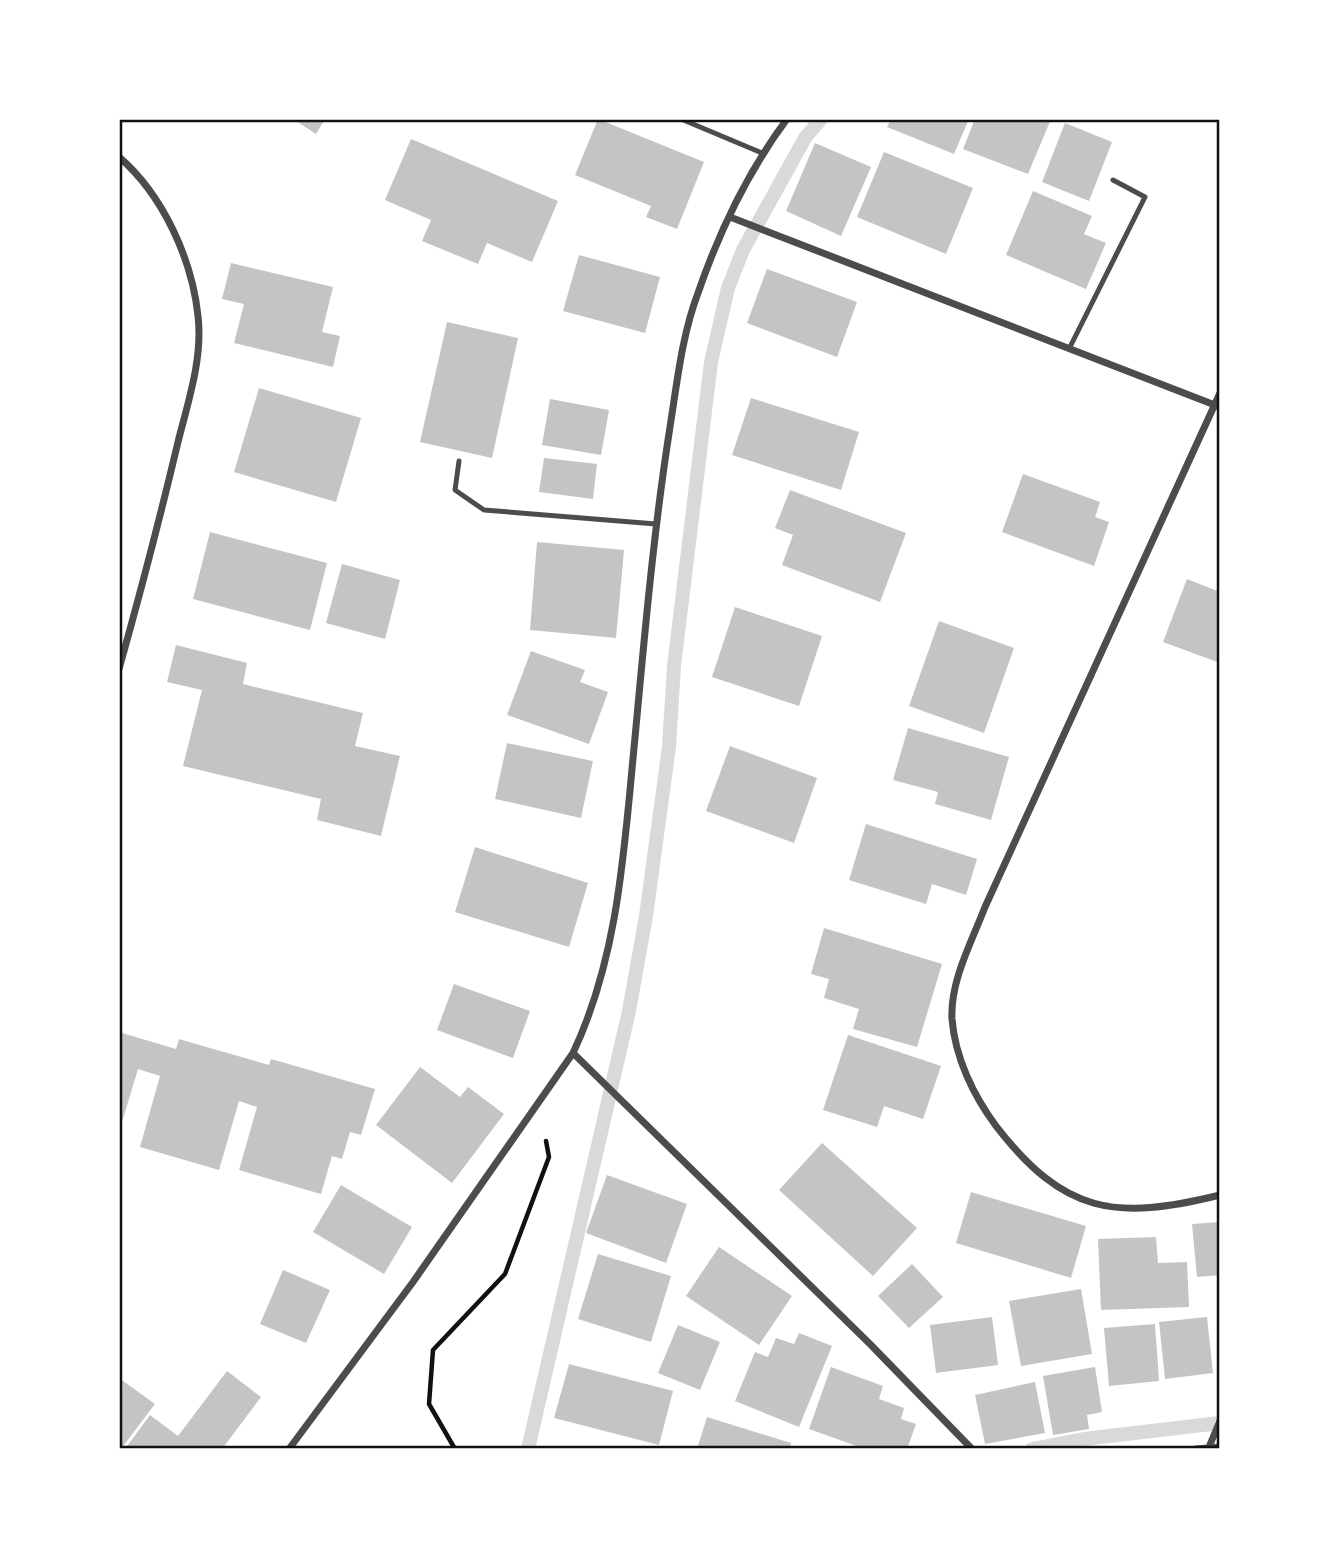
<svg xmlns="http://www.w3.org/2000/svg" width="1339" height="1568" viewBox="0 0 1339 1568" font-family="Ubuntu,sans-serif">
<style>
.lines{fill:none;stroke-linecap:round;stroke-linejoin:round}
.stream{stroke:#d9d9d9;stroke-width:14}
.building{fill:#c4c4c4}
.path{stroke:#111;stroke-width:4.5}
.service{stroke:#4c4c4c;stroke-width:5}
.minor{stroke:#4c4c4c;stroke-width:7}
.neatline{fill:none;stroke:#111;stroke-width:2.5}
</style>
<rect width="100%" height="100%" fill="#fff"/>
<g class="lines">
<path class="stream" d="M 528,1449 L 629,1011 L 646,916 L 669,747 L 674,666 L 711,362 L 728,288 L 743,250 L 805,138 L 821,119
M 1032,1449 L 1084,1439 L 1220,1423"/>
</g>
<path class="building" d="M 293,119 L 325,119 L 316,134 Z
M 598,119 L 704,162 L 677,229 L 646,217 L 651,206 L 575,175 Z
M 891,119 L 969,119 L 954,154 L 887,127 Z
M 975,119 L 1051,119 L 1028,174 L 963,149 Z
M 1065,123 L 1112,142 L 1089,201 L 1042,182 Z
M 411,139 L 558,201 L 532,262 L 487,243 L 478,264 L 422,241 L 431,220 L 385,200 Z
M 815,143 L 871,167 L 841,236 L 786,211 Z
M 884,152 L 973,188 L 946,254 L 857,217 Z
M 1033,191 L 1092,216 L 1084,234 L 1106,243 L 1086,289 L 1006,255 Z
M 579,255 L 660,277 L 645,333 L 563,311 Z
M 231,263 L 333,287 L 322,332 L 340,336 L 333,367 L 234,343 L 244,304 L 222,299 Z
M 767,269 L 857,302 L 837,357 L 747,323 Z
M 447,322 L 518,338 L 492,458 L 420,442 Z
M 259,388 L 361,418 L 336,502 L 234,472 Z
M 751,398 L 859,432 L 841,490 L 732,455 Z
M 550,399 L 609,410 L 601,455 L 542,445 Z
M 544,458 L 597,464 L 593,499 L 539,492 Z
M 1023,474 L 1100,502 L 1095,517 L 1109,522 L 1094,566 L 1002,532 Z
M 790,490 L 906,533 L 880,602 L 782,565 L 793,535 L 775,528 Z
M 210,532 L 327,563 L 310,630 L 193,599 Z
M 537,542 L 624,550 L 616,638 L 530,630 Z
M 342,564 L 400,580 L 385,639 L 326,623 Z
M 1187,579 L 1220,592 L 1220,663 L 1163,642 Z
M 735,607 L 822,636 L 799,706 L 712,677 Z
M 939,621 L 1014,648 L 984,733 L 909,706 Z
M 176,645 L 247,663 L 243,684 L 363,713 L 355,746 L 400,756 L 381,836 L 317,820 L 321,799 L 183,766 L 202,690 L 167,682 Z
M 531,651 L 585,670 L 580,682 L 608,692 L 589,744 L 507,715 Z
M 908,728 L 1009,757 L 991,820 L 935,804 L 938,792 L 893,780 Z
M 507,743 L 593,761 L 581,818 L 495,799 Z
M 730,746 L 817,778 L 794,843 L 706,811 Z
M 866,824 L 977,859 L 966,895 L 932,884 L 926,904 L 849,880 Z
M 475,847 L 588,883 L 569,947 L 455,912 Z
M 824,928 L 942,964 L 917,1047 L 853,1029 L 859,1009 L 824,998 L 829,979 L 811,974 Z
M 454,984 L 530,1011 L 513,1058 L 437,1030 Z
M 119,1032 L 176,1049 L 179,1039 L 269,1065 L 271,1059 L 375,1089 L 361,1135 L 350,1132 L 342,1159 L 332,1156 L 321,1194 L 239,1170 L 257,1107 L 239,1101 L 219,1170 L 140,1147 L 160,1076 L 138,1069 L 119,1132 Z
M 848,1035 L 941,1066 L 923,1119 L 884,1106 L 877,1127 L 823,1110 Z
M 420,1067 L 460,1097 L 468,1087 L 504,1114 L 452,1183 L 376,1125 Z
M 822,1143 L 917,1228 L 873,1276 L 779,1190 Z
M 607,1175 L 687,1204 L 666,1263 L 586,1233 Z
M 341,1185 L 412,1227 L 384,1274 L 313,1232 Z
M 971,1192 L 1086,1226 L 1071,1278 L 956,1243 Z
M 1220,1222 L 1220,1275 L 1197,1277 L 1192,1224 Z
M 1156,1237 L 1158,1263 L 1187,1262 L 1189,1307 L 1101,1310 L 1098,1239 Z
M 719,1247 L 792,1296 L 759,1345 L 686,1296 Z
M 598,1254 L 671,1276 L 651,1342 L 578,1319 Z
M 912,1264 L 943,1297 L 909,1328 L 878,1296 Z
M 283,1270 L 330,1290 L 306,1343 L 260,1324 Z
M 1081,1289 L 1092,1354 L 1021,1366 L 1009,1301 Z
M 992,1317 L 998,1365 L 936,1373 L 930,1325 Z
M 1207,1317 L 1213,1373 L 1165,1379 L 1159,1322 Z
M 1155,1324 L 1159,1381 L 1109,1386 L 1104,1328 Z
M 678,1325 L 720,1342 L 700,1390 L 658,1373 Z
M 799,1333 L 832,1346 L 799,1427 L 735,1401 L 755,1352 L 768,1357 L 776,1338 L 794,1344 Z
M 569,1364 L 673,1391 L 659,1445 L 554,1418 Z
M 831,1367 L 883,1386 L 879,1399 L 904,1408 L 901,1419 L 916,1424 L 907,1449 L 865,1449 L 809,1429 Z
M 1095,1367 L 1102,1412 L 1087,1415 L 1089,1429 L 1053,1435 L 1043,1376 Z
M 227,1371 L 261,1397 L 222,1449 L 125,1449 L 150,1415 L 178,1436 Z
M 119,1378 L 155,1404 L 121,1449 L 119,1449 Z
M 1035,1382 L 1045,1433 L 985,1444 L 975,1395 Z
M 707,1417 L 791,1443 L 790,1449 L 697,1449 Z"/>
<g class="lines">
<path class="path" d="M 455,1449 L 429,1404 L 433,1350 L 505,1274 L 549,1157 L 546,1141"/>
<path class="service" d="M 681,119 L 762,153
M 1069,349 L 1145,197 L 1113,180
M 459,461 L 455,490 L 484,510 L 656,524"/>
<path class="minor" d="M 119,157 C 163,195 192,259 198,316 C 203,358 188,402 178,442 C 160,518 140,594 119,669
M 730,217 L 1220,407
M 1220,393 L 985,907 C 972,941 950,981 952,1019 C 955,1057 973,1095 996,1126 C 1064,1214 1115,1221 1220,1195
M 573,1053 L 870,1344 L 972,1449
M 1209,1447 L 1220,1421
M 289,1449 L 413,1282 L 573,1053 C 615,964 623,866 632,769 C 643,655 652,541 670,427 C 677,383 682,335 698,293 C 719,232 749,170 787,119
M 1196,1449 L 1220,1447"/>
</g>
<rect width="1339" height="1568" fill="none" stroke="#ffffff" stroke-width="242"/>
<rect x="121" y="121" width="1097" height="1326" class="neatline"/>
</svg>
